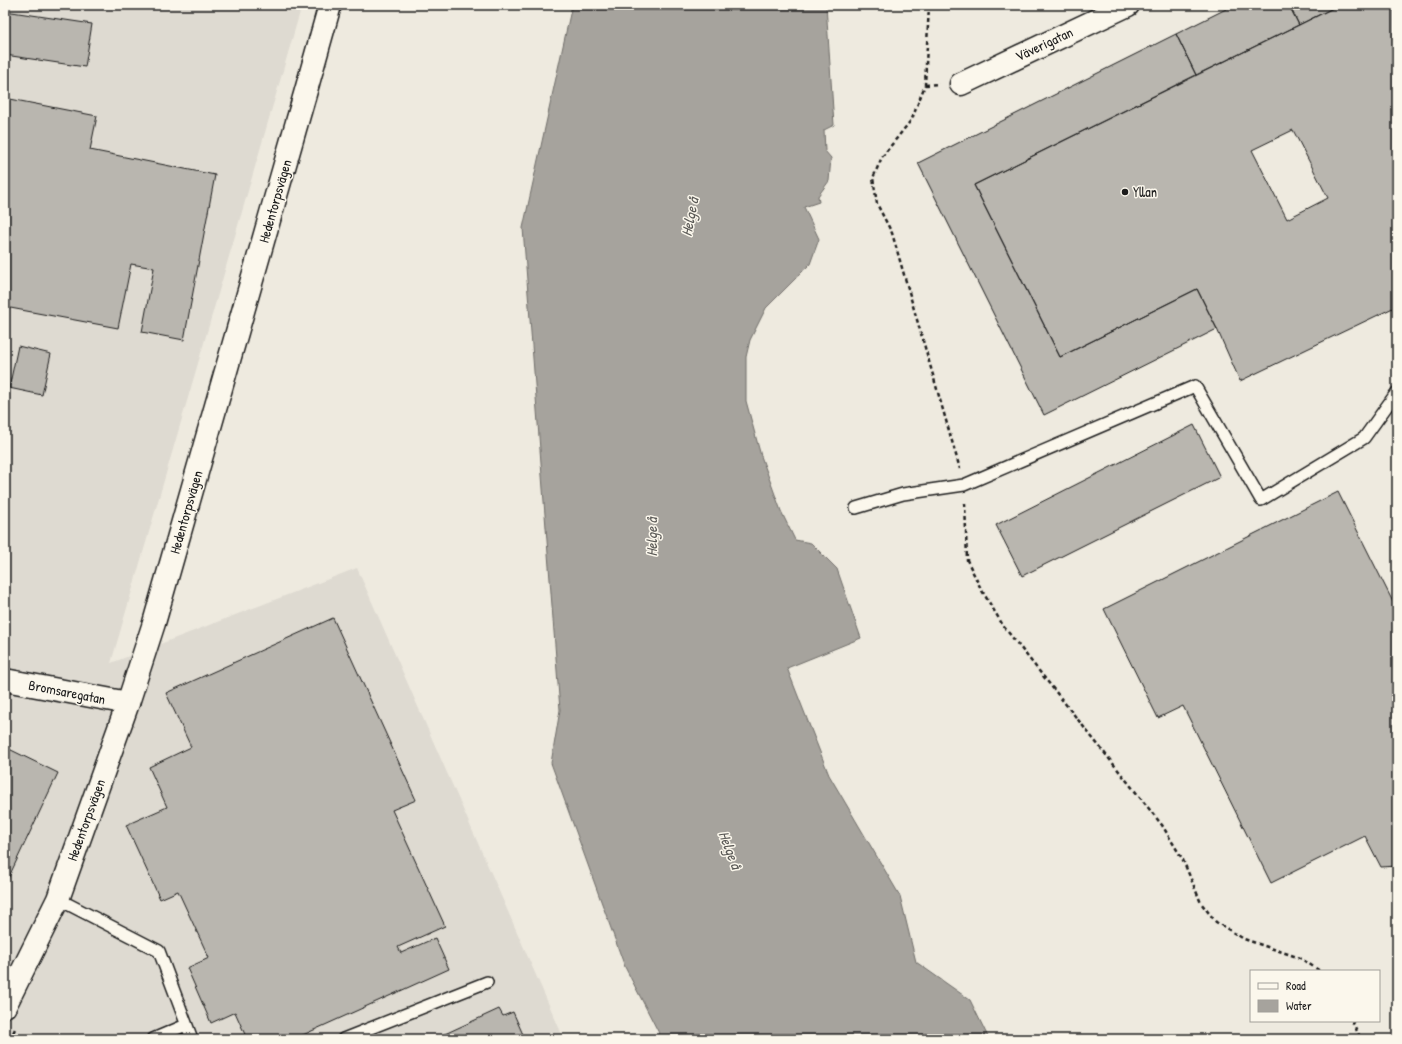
<svg xmlns="http://www.w3.org/2000/svg" width="1402" height="1044" viewBox="0 0 1402 1044" font-family="'Patrick Hand',sans-serif">
<style>
.built{fill:#dedad1}
.water{fill:#a6a39d;stroke:#6f6d69}
.building{fill:#b9b6af;stroke:#1c1c1c;fill-rule:evenodd}
.lines{fill:none;stroke-linecap:round;stroke-linejoin:round}
.service-casing{stroke:#1c1c1c;stroke-width:14}
.minor-casing{stroke:#1c1c1c;stroke-width:25}
.tertiary-casing{stroke:#1c1c1c;stroke-width:25}
.path{stroke:#1c1c1c;stroke-width:2.5;stroke-dasharray:4 3;stroke-linecap:butt}
.service{stroke:#fbf7ec;stroke-width:11}
.minor{stroke:#fbf7ec;stroke-width:22}
.tertiary{stroke:#fbf7ec;stroke-width:22}
.poi-dot{fill:#1c1c1c;stroke:#fbf7ec;stroke-width:1.5}
.labels{text-anchor:middle;stroke-width:3;stroke-linejoin:round;paint-order:stroke}
.street-label{font-size:14px;fill:#1c1c1c;stroke:#fbf7ec}
.poi-label{font-size:14px;fill:#1c1c1c;stroke:#fbf7ec;text-anchor:start}
.water-label{font-size:15px;font-style:italic;fill:#5a5956;stroke:#fbf7ec}
</style>
<rect width="100%" height="100%" fill="#eeeadf"/>
<filter id="ink" filterUnits="userSpaceOnUse"><feTurbulence type="fractalNoise" baseFrequency=".025" numOctaves="2"/><feDisplacementMap in="SourceGraphic" scale="8" xChannelSelector="R" yChannelSelector="G"/><feConvolveMatrix kernelMatrix="1 2 1 2 8 2 1 2 1" color-interpolation-filters="sRGB"/></filter>
<g filter="url(#ink)">
<path class="built" d="M 5,5 L 302,5 L 111,663 L 357,568 L 564,1039 L 5,1039 Z"/>
<path class="water" d="M 572,5 L 826,5 L 834,125 L 824,130 L 825,151 L 831,158 L 829,181 L 818,196 L 819,202 L 804,207 L 819,239 L 810,264 L 766,308 L 750,340 L 746,357 L 746,401 L 761,456 L 781,511 L 795,540 L 811,543 L 837,569 L 861,638 L 787,668 L 829,775 L 900,896 L 916,962 L 970,1000 L 989,1039 L 662,1039 L 625,967 L 551,763 L 560,710 L 523,228 Z"/>
<path class="building" d="M 1234,5 L 1289,5 L 1299,25 L 1196,75 L 1176,34 Z
M 1289,5 L 1339,5 L 1299,25 Z
M 1339,5 L 1397,5 L 1397,306 L 1240,381 L 1217,329 L 1197,289 L 1060,357 L 974,185 ZM 1293,130 L 1328,198 L 1287,219 L 1252,150 Z
M 5,11 L 92,24 L 85,67 L 5,55 Z
M 1176,34 L 1196,75 L 974,185 L 1060,357 L 1197,289 L 1217,329 L 1044,415 L 918,163 Z
M 5,98 L 97,116 L 90,150 L 215,175 L 184,340 L 142,332 L 154,268 L 131,264 L 118,328 L 5,307 Z
M 18,346 L 51,354 L 42,395 L 9,388 Z
M 1194,425 L 1220,477 L 1022,576 L 996,525 Z
M 1338,492 L 1393,602 L 1397,600 L 1397,866 L 1381,867 L 1365,836 L 1271,883 L 1183,706 L 1158,718 L 1104,609 Z
M 333,618 L 416,800 L 392,810 L 445,926 L 398,947 L 401,953 L 435,938 L 449,969 L 294,1039 L 247,1039 L 235,1012 L 211,1023 L 187,968 L 209,958 L 178,891 L 160,899 L 126,825 L 167,807 L 149,767 L 191,747 L 166,693 Z
M 5,747 L 58,773 L 5,885 Z
M 499,1009 L 503,1016 L 513,1012 L 525,1039 L 434,1039 Z"/>
<g class="lines">
<g class="service-casing">
<path id="service" d="M 856,508 L 903,494 L 964,485 L 1195,386 L 1261,500 L 1364,438 L 1397,392
M 58,899 L 159,951 L 192,1039
M 153,1039 L 186,1025
M 343,1039 L 487,982"/>
</g>
<g class="minor-casing">
<path id="minor" d="M 961,84 L 1128,5
M 5,680 L 128,703"/>
</g>
<g class="tertiary-casing">
<path id="tertiary" d="M 5,1006 L 58,899 L 128,703 L 154,623 L 307,87 L 330,5"/>
</g>
<path class="path" d="M 929,5 L 925,85 L 912,119 L 882,157 L 873,178 L 877,204 L 892,233 L 960,469
M 925,85 L 939,84
M 965,503 L 967,560 L 981,589 L 1004,627 L 1162,825 L 1183,860 L 1201,903 L 1216,922 L 1244,939 L 1300,958 L 1320,971
M 1352,1021 L 1361,1039
M 10,1039 L 16,1027"/>
<use href="#service" class="service"/>
<use href="#minor" class="minor"/>
<use href="#tertiary" class="tertiary"/>
</g>
</g>
<circle class="poi-dot" cx="1125" cy="192" r="4"/>
<g class="labels">
<g class="street-label">
<text transform="translate(1044 44) rotate(-25)" y="5">Väverigatan</text>
<text transform="translate(275 201) rotate(-74)" y="5">Hedentorpsvägen</text>
<text transform="translate(186 512) rotate(-74)" y="5">Hedentorpsvägen</text>
<text transform="translate(67 692) rotate(11)" y="5">Bromsaregatan</text>
<text transform="translate(86 820) rotate(-70)" y="5">Hedentorpsvägen</text>
</g>
<g class="poi-label">
<text x="1133" y="197">Yllan</text>
</g>
<g class="water-label">
<text transform="translate(690 217) rotate(-79)" y="5">Helge å</text>
<text transform="translate(652 537) rotate(-90)" y="5">Helge å</text>
<text transform="translate(730 850) rotate(69)" y="5">Helge å</text>
</g>
</g>
<rect width="1402" height="1044" fill="none" stroke="#fbf7ec" stroke-width="20"/>
<rect x="10" y="10" width="1382" height="1024" fill="none" stroke="#1c1c1c" stroke-width="1.5" filter="url(#ink)"/>
<rect x="1250" y="970" width="130" height="52" fill="#fbf7ec" stroke="#a29f99"/>
<rect x="1258" y="983" width="20" height="6" fill="#fbf7ec" stroke="#a29f99"/>
<text x="1286" y="990" font-size="12" fill="#1c1c1c">Road</text>
<rect x="1258" y="1000" width="20" height="12" fill="#a6a39d" stroke="#a29f99"/>
<text x="1286" y="1010" font-size="12" fill="#1c1c1c">Water</text>
</svg>
